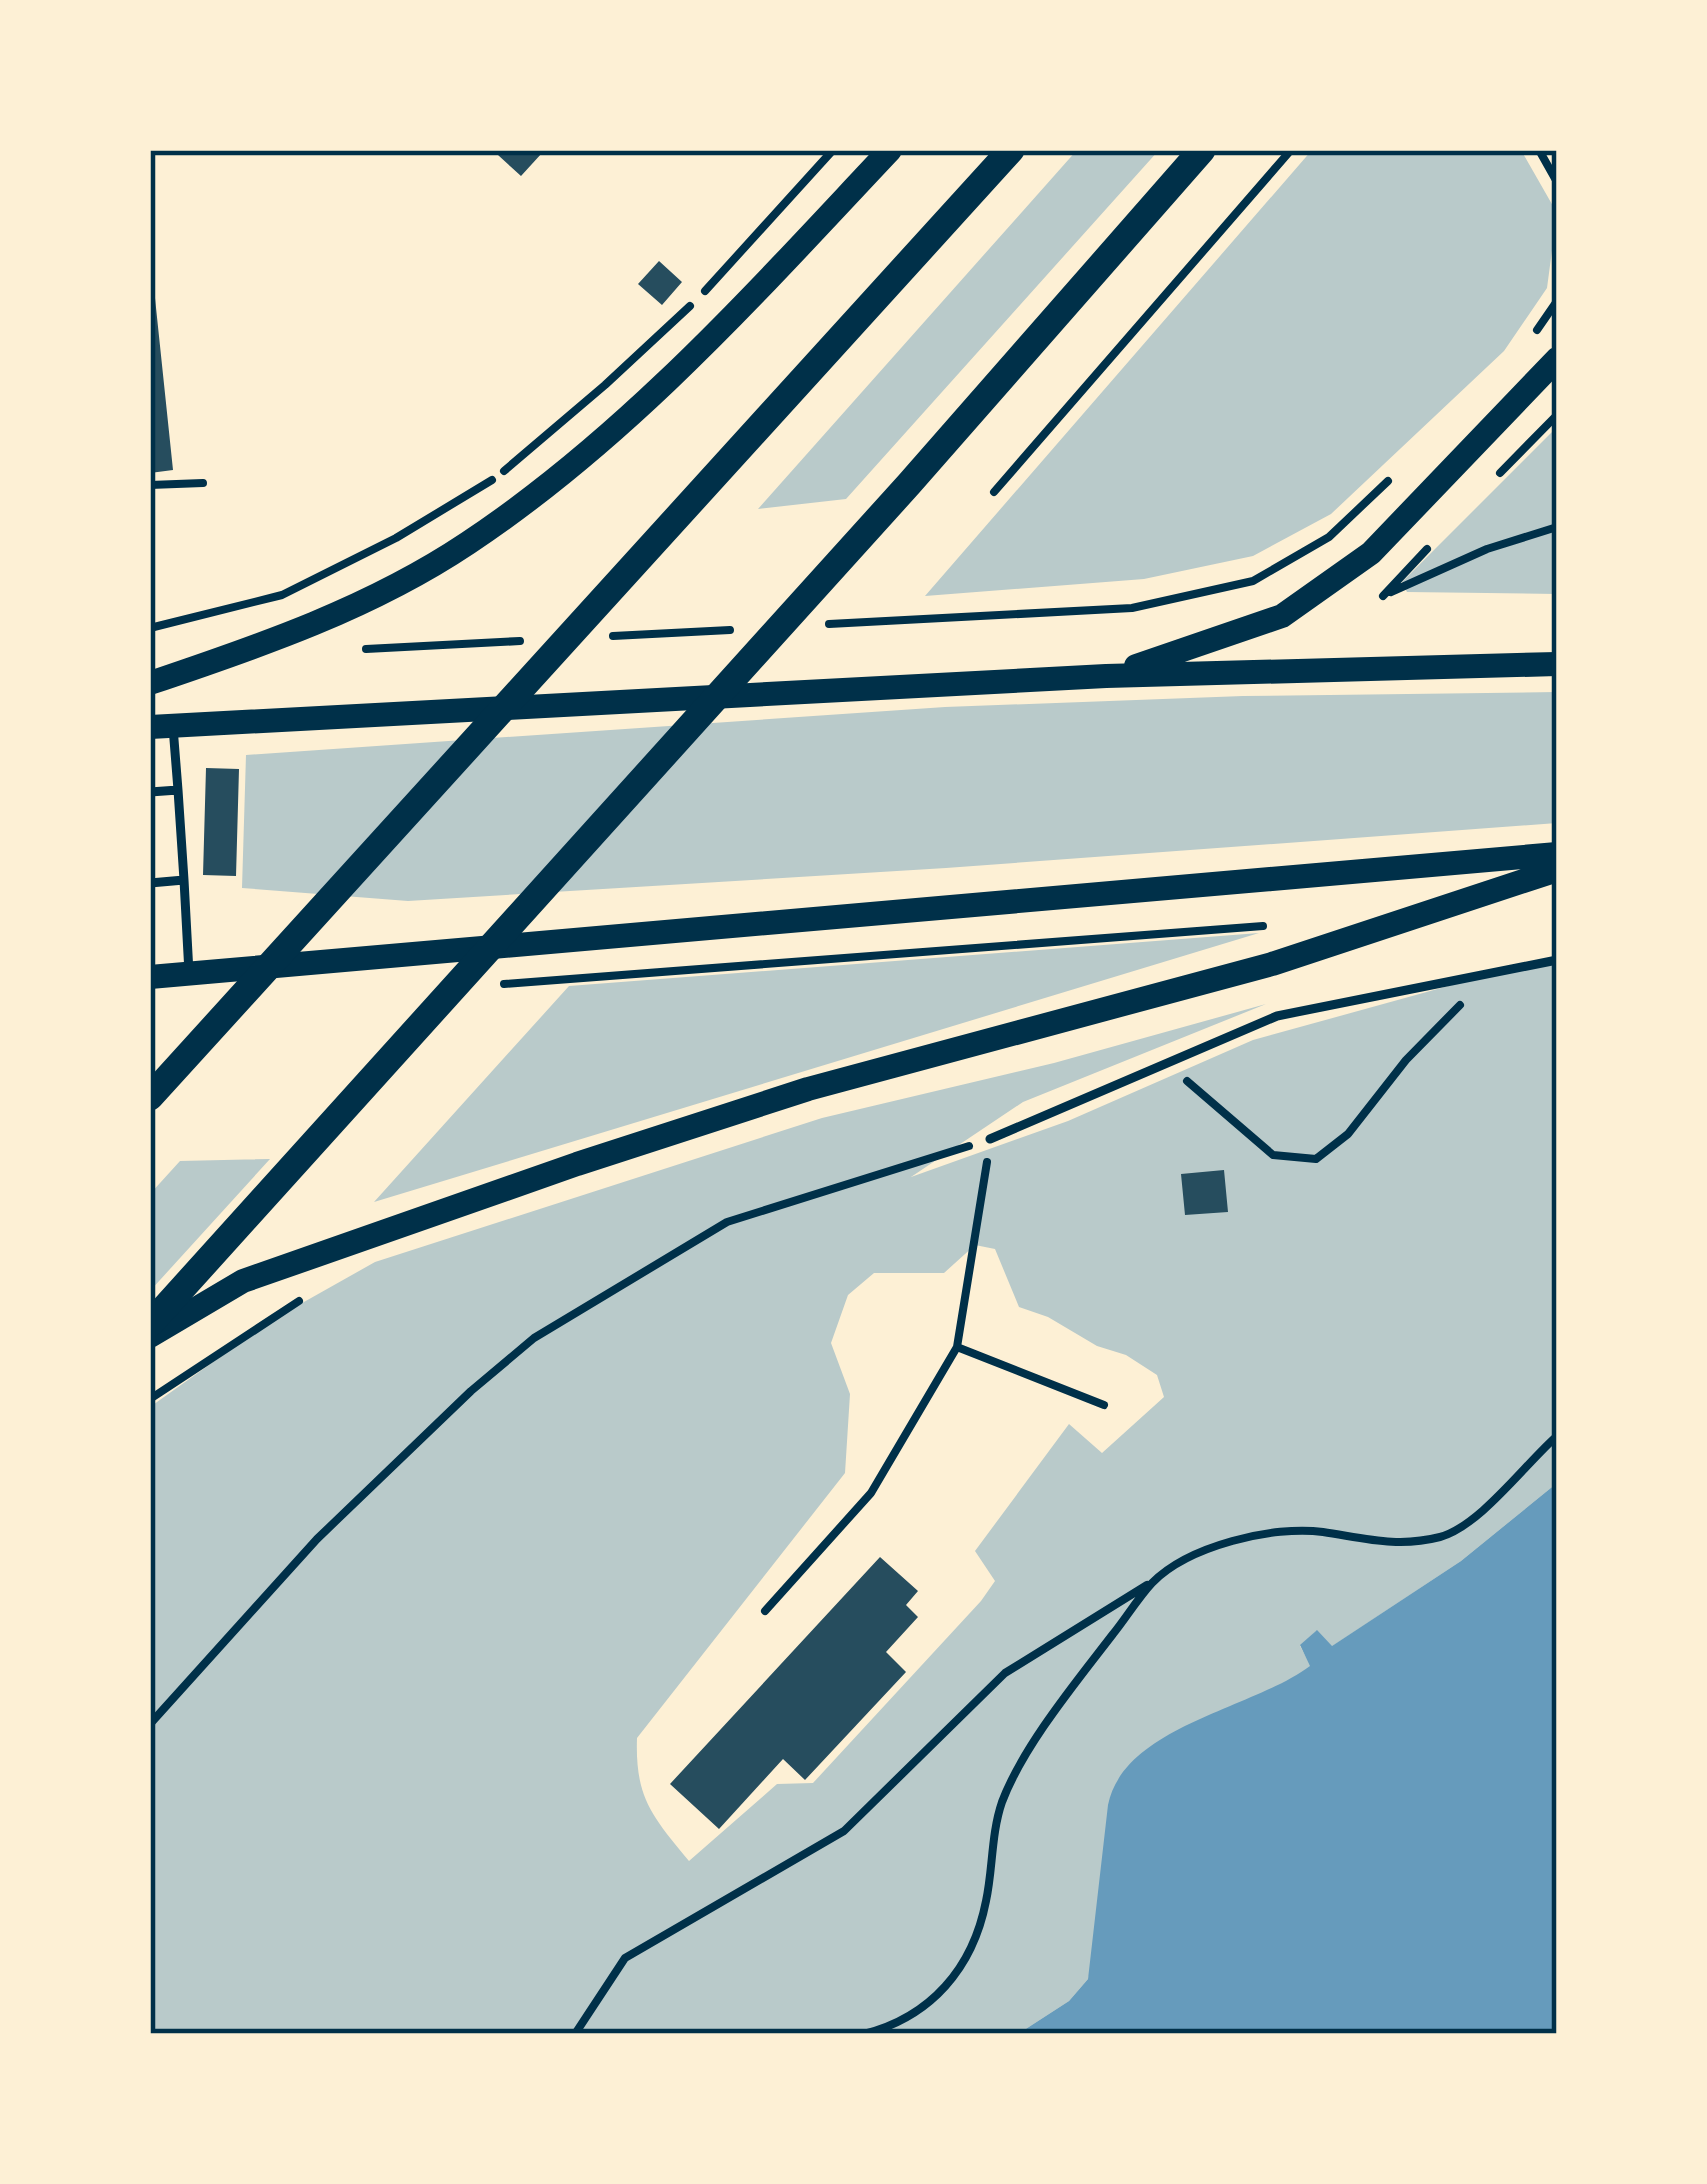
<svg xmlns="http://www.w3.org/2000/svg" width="1707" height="2184" viewBox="0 0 1707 2184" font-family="Roboto,sans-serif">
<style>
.green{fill:#b9caca;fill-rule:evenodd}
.water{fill:#669bbc}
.building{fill:#264d5e}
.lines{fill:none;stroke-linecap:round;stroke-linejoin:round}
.path{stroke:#003049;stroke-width:8}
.service{stroke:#003049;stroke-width:9}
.secondary{stroke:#003049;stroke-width:24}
.primary{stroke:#003049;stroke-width:27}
.neatline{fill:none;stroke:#003049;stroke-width:4.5}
</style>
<rect width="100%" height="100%" fill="#fdf0d5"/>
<path class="green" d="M 1077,150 L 1159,150 L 846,499 L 758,509 Z
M 1312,150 L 1521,150 L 1557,213 L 1547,288 L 1504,351 L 1331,514 L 1253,556 L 1144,579 L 925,596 Z
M 1557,427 L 1557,594 L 1407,592 L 1402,582 Z
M 1557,692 L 1557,823 L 946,868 L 408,901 L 242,888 L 246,755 L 945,707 L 1243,696 Z
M 1259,933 L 374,1202 L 569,986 Z
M 1557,956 L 1557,1483 L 1461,1561 L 1331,1647 L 1316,1631 L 1300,1646 L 1311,1666 C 1265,1700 1208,1714 1158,1742 L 1088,1979 L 1069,2001 L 1018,2034 L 150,2034 L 150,1407 L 272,1320 L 375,1262 L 822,1118 L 1054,1063 L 1266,1004 L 1023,1102 L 911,1177 L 1068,1121 L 1253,1040 ZM 975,1245 L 995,1249 L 1019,1307 L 1048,1317 L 1097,1346 L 1126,1355 L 1157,1375 L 1164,1397 L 1102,1453 L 1069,1424 L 975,1551 L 995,1581 L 981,1601 L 813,1783 L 777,1784 L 689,1861 C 652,1816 635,1798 637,1738 L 845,1473 L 850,1394 L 831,1343 L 848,1295 L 874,1273 L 944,1273 Z
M 270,1159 L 150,1291 L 150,1194 L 180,1161 Z"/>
<path class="water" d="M 1557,1483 L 1557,2034 L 1018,2034 L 1069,2001 L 1088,1979 L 1108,1805 C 1124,1726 1253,1709 1310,1666 L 1300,1645 L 1317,1630 L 1332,1646 L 1461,1561 Z"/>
<path class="building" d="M 503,150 L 539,150 L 542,153 L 521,176 L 498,155 Z
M 659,261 L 682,282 L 662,305 L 638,284 Z
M 153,279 L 173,470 L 150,473 L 150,280 Z
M 206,768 L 239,769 L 236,876 L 203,875 Z
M 1224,1170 L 1228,1212 L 1185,1215 L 1181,1174 Z
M 880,1557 L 918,1591 L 906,1605 L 918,1617 L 886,1652 L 906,1672 L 805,1780 L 783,1759 L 719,1829 L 670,1784 Z"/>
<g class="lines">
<path class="path" d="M 1539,150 L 1557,182
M 705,291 L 833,150
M 1537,330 L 1557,301
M 504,471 L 605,385 L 690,306
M 1500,473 L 1557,415
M 150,485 L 203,483
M 994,492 L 1291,150
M 1391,592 L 1487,549 L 1557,527
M 1383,596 L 1427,549
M 829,624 L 1132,608 L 1253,581 L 1329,537 L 1388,481
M 150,628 L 282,595 L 396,538 L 492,480
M 613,636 L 730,630
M 366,649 L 520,641
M 504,984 L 1263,926
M 1187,1081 L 1273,1155 L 1316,1159 L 1348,1134 L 1406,1060 L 1460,1005
M 957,1347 L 1104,1405
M 150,1399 L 299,1301
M 765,1611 L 871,1493 L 957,1347 L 987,1162
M 150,1724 L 317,1539 L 471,1391 L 534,1338 L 727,1222 L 969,1146
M 575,2034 L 625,1958 L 844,1831 L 1005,1673 L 1147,1585
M 864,2034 C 931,2017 973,1968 986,1901 C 993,1869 991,1834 1002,1802 C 1023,1746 1077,1681 1113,1634 C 1126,1618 1138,1598 1152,1583 C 1188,1546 1273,1525 1323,1532 C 1364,1538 1397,1548 1440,1537 C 1480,1526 1525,1464 1557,1436"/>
<path class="service" d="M 178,790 L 184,880
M 150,792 L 178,790 L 173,727
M 150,883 L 184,880 L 189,973
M 990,1139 L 1277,1016 L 1557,960"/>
<path class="secondary" d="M 1136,666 L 1282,616 L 1371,553 L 1557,359
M 150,683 C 260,646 371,608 468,543 C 629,436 758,290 890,150
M 150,727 L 1106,676 L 1557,664
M 150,977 L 1557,854
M 150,1336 L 243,1281 L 577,1164 L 808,1089 L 1272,964 L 1557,870"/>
<path class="primary" d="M 150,1097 L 1011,150
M 150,1324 L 909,484 L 1202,150"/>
</g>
<rect width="1707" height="2184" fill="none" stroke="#fdf0d5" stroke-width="306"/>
<rect x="153" y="153" width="1401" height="1878" class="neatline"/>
</svg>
